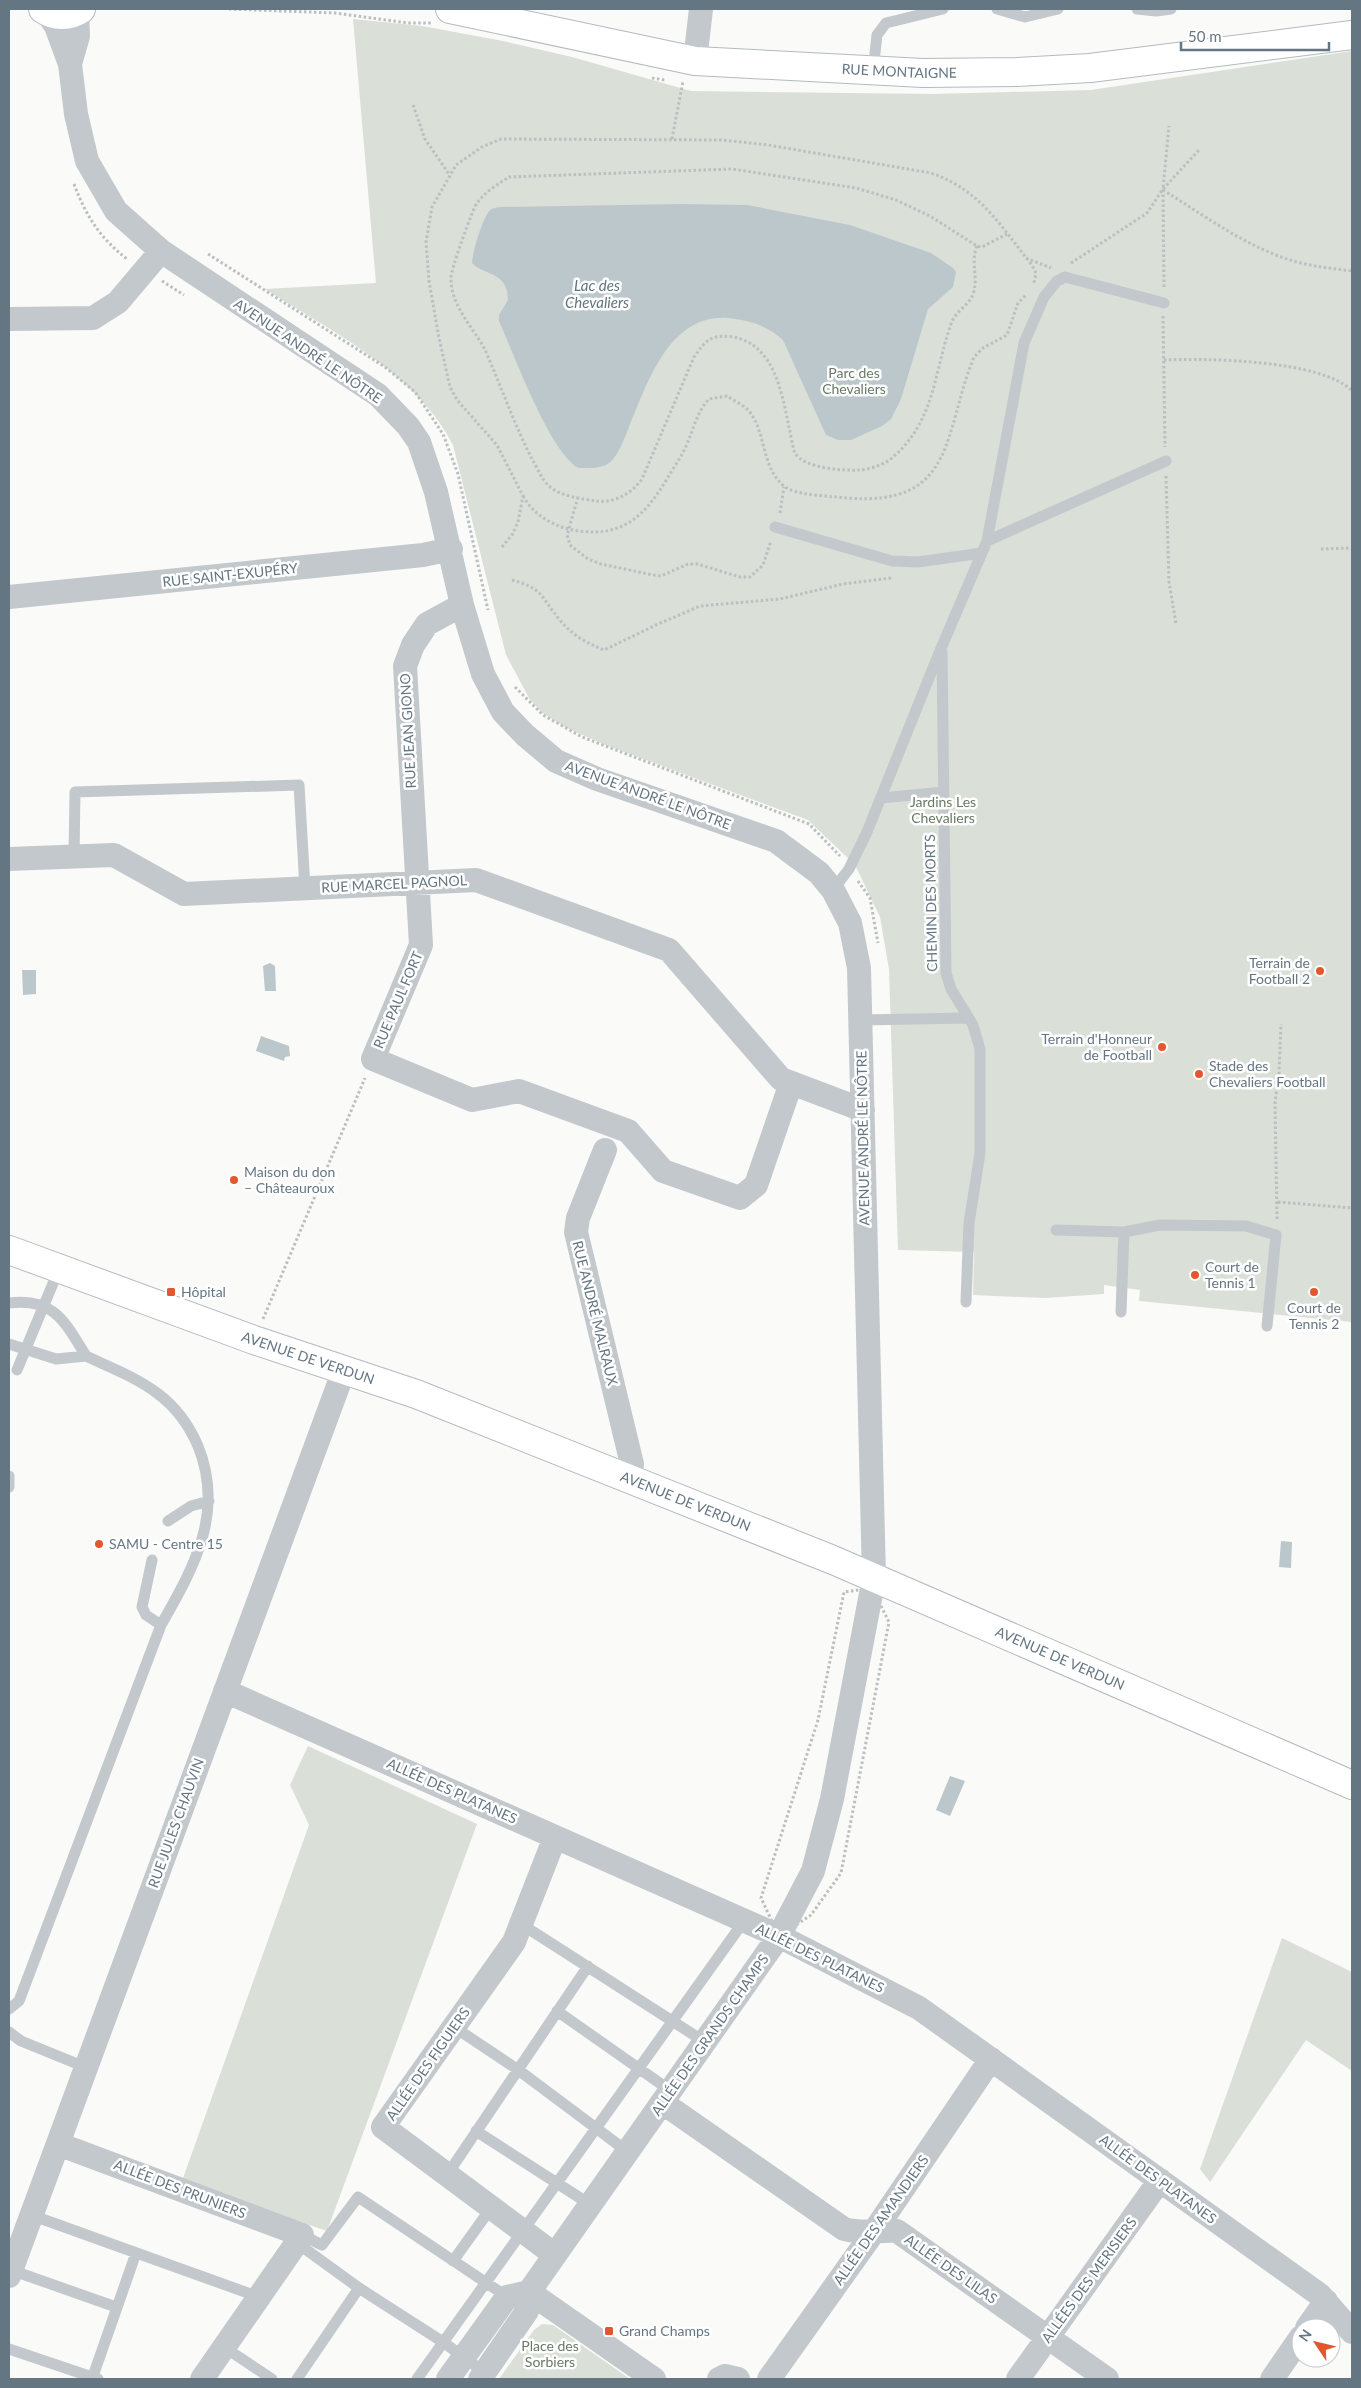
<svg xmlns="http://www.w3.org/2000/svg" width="1361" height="2388" viewBox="0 0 1361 2388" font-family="Lato,sans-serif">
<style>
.green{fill:#dadfd7}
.water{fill:#bbc7cb}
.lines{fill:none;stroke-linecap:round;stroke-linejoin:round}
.secondary-casing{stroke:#b3babf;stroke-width:30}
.path{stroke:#bbbfc2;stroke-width:3;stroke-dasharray:2.5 2.5;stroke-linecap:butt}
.lane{stroke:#c3c8cc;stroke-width:11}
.street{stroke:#c3c8cc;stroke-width:24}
.secondary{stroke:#fff;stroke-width:28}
.poi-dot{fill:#e4572e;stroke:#fff;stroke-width:2}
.labels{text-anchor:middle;stroke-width:5;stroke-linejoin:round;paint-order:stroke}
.street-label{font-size:14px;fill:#657683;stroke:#fff}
.park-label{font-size:14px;fill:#687a64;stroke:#fff}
.poi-label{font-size:14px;fill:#657683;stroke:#fff;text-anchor:start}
.water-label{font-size:15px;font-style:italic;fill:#60757c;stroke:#fff}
</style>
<rect width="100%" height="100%" fill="#fafaf8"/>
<path class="green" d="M 353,19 L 422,26 L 503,41 L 572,57 L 691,91 L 933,94 L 1091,90 L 1352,51 L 1352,1322 L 1139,1301 L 1140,1290 L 1104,1285 L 1104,1294 L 1045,1298 L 973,1295 L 974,1252 L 898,1250 L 889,969 L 880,917 L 855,865 L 808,820 L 603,744 L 565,727 L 541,712 L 529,698 L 506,655 L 453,445 C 416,372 332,332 265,289 L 376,283 Z
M 308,1746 L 477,1824 L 327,2231 L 182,2181 L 309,1825 L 290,1785 Z
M 1282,1938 L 1352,1972 L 1352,2071 L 1306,2040 L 1210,2182 L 1200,2169 Z
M 542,2324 L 553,2325 L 630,2379 L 499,2379 L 534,2330 Z"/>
<path class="water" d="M 681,204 L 747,205 L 850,225 L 931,253 L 953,268 L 956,272 L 953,287 L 928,309 L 901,399 L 891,419 L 882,426 L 851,440 L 838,440 L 826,435 L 783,340 C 766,325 749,320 727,318 C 669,314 647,384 629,427 C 624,439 619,455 609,463 C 601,469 588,468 579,468 C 551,455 513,352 499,321 L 499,315 L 508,300 C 508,271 484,276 472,263 C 473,251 482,219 490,210 C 493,208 498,207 502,207 Z
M 270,963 L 275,966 L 276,991 L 265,991 L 263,966 Z
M 22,970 L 36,970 L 36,994 L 23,995 Z
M 261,1036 L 289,1046 L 290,1056 L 285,1057 L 284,1061 L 256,1051 Z
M 1281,1541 L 1292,1542 L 1291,1568 L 1279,1567 Z
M 950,1776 L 965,1781 L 950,1816 L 936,1810 Z"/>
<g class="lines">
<g class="secondary-casing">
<g id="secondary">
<path d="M 43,9 C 55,17 69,17 81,9"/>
<path id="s1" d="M 450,9 L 695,61 L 923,73 L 1017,72 L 1090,68 L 1352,35"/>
<path id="s2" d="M 9,1250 L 254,1340 L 416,1394 L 833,1560 L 1352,1785"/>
</g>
</g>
<path class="path" d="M 229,9 L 335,13 L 408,23 L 433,23
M 652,78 L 665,80
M 413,105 L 425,139 L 449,174
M 672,139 L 683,81
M 74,184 C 86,216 100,238 127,259
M 1163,190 C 1202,214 1241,243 1284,258 C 1306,266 1329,268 1352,271
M 977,246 C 970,262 979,278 973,294 C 969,306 955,311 951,324 C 934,372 935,421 893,457 C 886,464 869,470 858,470 C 843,471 803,468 795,453 C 792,446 791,435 789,427 C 782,393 774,344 733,337 C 711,334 706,340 694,357 L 642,479 C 631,494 615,503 596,501 C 582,499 560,496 549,486 C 542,480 538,469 533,461 C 515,426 502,389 486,352 C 474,327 451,308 451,278 C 450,272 473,208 477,203 C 485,192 498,184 509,177 L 732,169 L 856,188 L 896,200 L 930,216 L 977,246 L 982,247 L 1007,234
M 208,254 L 385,367 L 415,392 L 443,434 L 458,474 L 488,610
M 1026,258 L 1051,268
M 1071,263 L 1147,213 L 1163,189 L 1199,150
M 162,281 L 184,295
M 1164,287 L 1163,189 L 1169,126
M 1163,316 L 1165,447
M 1164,360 C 1206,358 1323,360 1352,391
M 1166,476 L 1169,582 L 1176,624
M 523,496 C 534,516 556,528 579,531 C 624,537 645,515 667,479 C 673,468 681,458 686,446 C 694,429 696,413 709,399 L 727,396 C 733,400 741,404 746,408 C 767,428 760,467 784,486 C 796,496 831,496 847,498 C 957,507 943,432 974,357 L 983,348 L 1007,335 L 1018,303 L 1027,294
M 578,497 L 567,535 L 570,545 L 588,559 L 601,564 L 653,575 L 661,576 L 688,564 L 697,564 L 740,577 L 750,577 L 763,565 L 771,541
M 780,513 L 784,487
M 502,547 L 512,535 L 518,522 L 523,496 L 497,445 L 457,400 L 450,387 L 439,338 L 429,281 L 426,242 L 432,207 L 456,165 L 482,147 L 501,139 L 723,140 L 768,145 L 931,173 C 981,190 1001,227 1032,265 L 1036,273 L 1034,283
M 1321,549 L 1352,548
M 512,580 C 544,589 540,596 559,619 C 571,634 586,643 604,650 L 656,625 L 700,606 L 780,599 L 843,584 L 891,578
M 515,687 L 543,715 L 582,737 L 809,824 L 840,856
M 858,881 L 870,898 L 878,943
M 1278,1202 L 1352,1208
M 1277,1219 L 1275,1102 L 1279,1073 L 1281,1024
M 263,1319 L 365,1078
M 872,1588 L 889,1622 L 841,1873 L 811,1915 L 779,1936 L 761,1898 L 818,1720 L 844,1592 Z"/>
<path class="lane" d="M 997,9 L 1025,17 L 1058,9
M 1137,9 L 1156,11 L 1171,9
M 873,71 L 877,35 L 886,23 L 943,9
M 775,527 L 892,561 L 918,562 L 982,553
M 987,541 L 1166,461
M 942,652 L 946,973 L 951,989 L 973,1025 L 980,1049 L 980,1153 L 969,1223 L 966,1302
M 881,798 L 944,792
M 74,856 L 75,792 L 299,785 L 305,888
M 833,890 L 849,869 L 867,832 L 939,653 L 987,541 L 1024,343 L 1044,297 L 1057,281 L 1065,277 L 1164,303
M 860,1020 L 968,1018
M 1056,1230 L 1124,1232 L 1121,1312
M 1124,1232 L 1160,1225 L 1246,1226 L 1276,1235 L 1267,1326
M 9,1303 C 54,1297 65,1322 86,1356 L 56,1359 L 9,1344
M 17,1370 L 59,1269
M 9,1476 L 9,1487
M 168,1521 L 191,1506 L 209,1501
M 152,1560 L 142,1607 L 146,1615 L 161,1625
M 521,1924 L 705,2042
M 9,2009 L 19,2001 L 161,1625 C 194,1567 225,1513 198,1446 C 189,1425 176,1407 157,1393 C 136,1377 109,1367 86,1356
M 557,2011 L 671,2091
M 454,2027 L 517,2069 L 628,2152
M 9,2032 L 21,2041 L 85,2067
M 476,2131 L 591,2205
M 447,2175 L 588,1966
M 31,2215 L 259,2297
M 302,2235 L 322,2245 L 358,2197 L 509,2298
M 297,2243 L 359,2288 L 443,2342 L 484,2372
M 453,2261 L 491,2208
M 11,2270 L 116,2307
M 224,2347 L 272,2379
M 9,2349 L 98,2379
M 92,2379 L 136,2253
M 297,2379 L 359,2288
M 417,2379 L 744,1921"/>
<path class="street" d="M 46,11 L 56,26 L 70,64 L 76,114 L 87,161 L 116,211 L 161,251 L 378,395 L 408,426 L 419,442 L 436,492 L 462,605 L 483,674 L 503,712 L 525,735 L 556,761 L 597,779 L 776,841 L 819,873 L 833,890 L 850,923 L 859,968 L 874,1578 L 832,1799 L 813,1871 L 779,1936 L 529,2292 L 527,2311 L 480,2379
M 695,61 L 701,9
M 70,64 L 78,36 L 77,12
M 9,319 L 93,318 L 118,302 L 161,251
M 9,597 L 423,555 L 451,549
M 462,605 L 427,624 L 413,645 L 405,666 L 421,945 L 373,1059 L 472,1100 L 519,1091 L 628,1131 L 663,1171 L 740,1198 L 756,1185 L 791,1083
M 9,859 L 114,855 L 184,894 L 476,880 L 669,950 L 781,1079 L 863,1110
M 605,1150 L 578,1218 L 576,1232 L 632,1464 L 629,1479
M 225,1691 L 779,1936 L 919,2008 L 1320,2295 L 1352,2332
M 663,2103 L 844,2229 C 862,2234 879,2230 897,2231 L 1107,2379
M 58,2144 L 302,2235 L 202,2379
M 555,2255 L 383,2127 L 514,1942 L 555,1837
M 9,2276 L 344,1370
M 529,2292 L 654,2379
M 1307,2328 L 1326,2301
M 448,2379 L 507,2297 L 529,2292
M 719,2379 L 725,2376 L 738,2379
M 769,2379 L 875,2230 L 991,2059
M 1018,2379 L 1160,2180
M 1272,2379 L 1301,2337"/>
<use href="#secondary" class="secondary"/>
</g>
<g class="poi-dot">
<circle cx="1320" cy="971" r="5"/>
<circle cx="1162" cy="1047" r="5"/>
<circle cx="1199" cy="1074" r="5"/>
<circle cx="234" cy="1180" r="5"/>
<circle cx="1195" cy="1275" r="5"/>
<rect x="166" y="1287" width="10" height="10" rx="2.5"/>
<circle cx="1314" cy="1292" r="5"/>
<circle cx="99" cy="1544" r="5"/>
<rect x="604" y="2326" width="10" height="10" rx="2.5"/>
</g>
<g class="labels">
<g class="street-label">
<text dy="5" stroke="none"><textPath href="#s1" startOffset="455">RUE MONTAIGNE</textPath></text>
<text transform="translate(308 351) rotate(34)" y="5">AVENUE ANDRÉ LE NÔTRE</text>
<text transform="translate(230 575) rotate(-6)" y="5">RUE SAINT-EXUPÉRY</text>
<text transform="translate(408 731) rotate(-93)" y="5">RUE JEAN GIONO</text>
<text transform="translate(648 795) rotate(20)" y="5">AVENUE ANDRÉ LE NÔTRE</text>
<text transform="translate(394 884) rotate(-3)" y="5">RUE MARCEL PAGNOL</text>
<text transform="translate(931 903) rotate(-91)" y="5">CHEMIN DES MORTS</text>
<text transform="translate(398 1000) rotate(-67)" y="5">RUE PAUL FORT</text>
<text transform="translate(863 1138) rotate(-91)" y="5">AVENUE ANDRÉ LE NÔTRE</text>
<text transform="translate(595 1313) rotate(76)" y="5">RUE ANDRÉ MALRAUX</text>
<text dy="5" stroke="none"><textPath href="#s2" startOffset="318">AVENUE DE VERDUN</textPath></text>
<text dy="5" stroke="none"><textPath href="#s2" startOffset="722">AVENUE DE VERDUN</textPath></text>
<text dy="5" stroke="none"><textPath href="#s2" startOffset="1128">AVENUE DE VERDUN</textPath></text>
<text transform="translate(452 1791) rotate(24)" y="5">ALLÉE DES PLATANES</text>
<text transform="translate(176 1823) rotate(-70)" y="5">RUE JULES CHAUVIN</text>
<text transform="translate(820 1958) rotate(26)" y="5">ALLÉE DES PLATANES</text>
<text transform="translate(710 2035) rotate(-55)" y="5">ALLÉE DES GRANDS CHAMPS</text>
<text transform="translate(428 2064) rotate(-55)" y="5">ALLÉE DES FIGUIERS</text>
<text transform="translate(1158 2179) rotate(36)" y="5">ALLÉE DES PLATANES</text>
<text transform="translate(180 2189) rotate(21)" y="5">ALLÉE DES PRUNIERS</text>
<text transform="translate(881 2220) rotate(-55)" y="5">ALLÉE DES AMANDIERS</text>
<text transform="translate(951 2269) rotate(35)" y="5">ALLÉE DES LILAS</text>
<text transform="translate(1089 2280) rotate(-54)" y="5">ALLÉES DES MERISIERS</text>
</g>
<g class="park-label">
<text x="854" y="378">Parc des<tspan x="854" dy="16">Chevaliers</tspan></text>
<text x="943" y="807">Jardins Les<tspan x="943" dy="16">Chevaliers</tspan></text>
<text x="550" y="2351">Place des<tspan x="550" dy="16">Sorbiers</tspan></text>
</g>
<g class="poi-label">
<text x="1310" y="968" text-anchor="end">Terrain de<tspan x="1310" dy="16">Football 2</tspan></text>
<text x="1152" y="1044" text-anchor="end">Terrain d'Honneur<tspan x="1152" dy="16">de Football</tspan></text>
<text x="1209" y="1071">Stade des<tspan x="1209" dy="16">Chevaliers Football</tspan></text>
<text x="244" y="1177">Maison du don<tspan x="244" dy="16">– Châteauroux</tspan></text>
<text x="1205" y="1272">Court de<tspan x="1205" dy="16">Tennis 1</tspan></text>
<text x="181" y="1297">Hôpital</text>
<text x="1314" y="1313" text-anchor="middle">Court de<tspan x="1314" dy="16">Tennis 2</tspan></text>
<text x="109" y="1549">SAMU - Centre 15</text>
<text x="619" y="2336">Grand Champs</text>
</g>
<g class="water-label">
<text x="597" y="291">Lac des<tspan x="597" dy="17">Chevaliers</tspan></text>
</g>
</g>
<rect width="1361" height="2388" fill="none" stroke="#657683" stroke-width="20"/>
<g transform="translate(1316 2343) rotate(305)"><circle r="24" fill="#ffffff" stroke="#c1c8cd"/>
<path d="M0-4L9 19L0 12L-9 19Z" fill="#e4572e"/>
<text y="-8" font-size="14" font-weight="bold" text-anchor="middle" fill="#657683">N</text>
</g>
<path d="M1181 42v8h148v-8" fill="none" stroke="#657683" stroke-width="2.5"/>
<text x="1188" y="42" font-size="15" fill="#657683" stroke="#ffffff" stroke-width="4" paint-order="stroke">50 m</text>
</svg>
